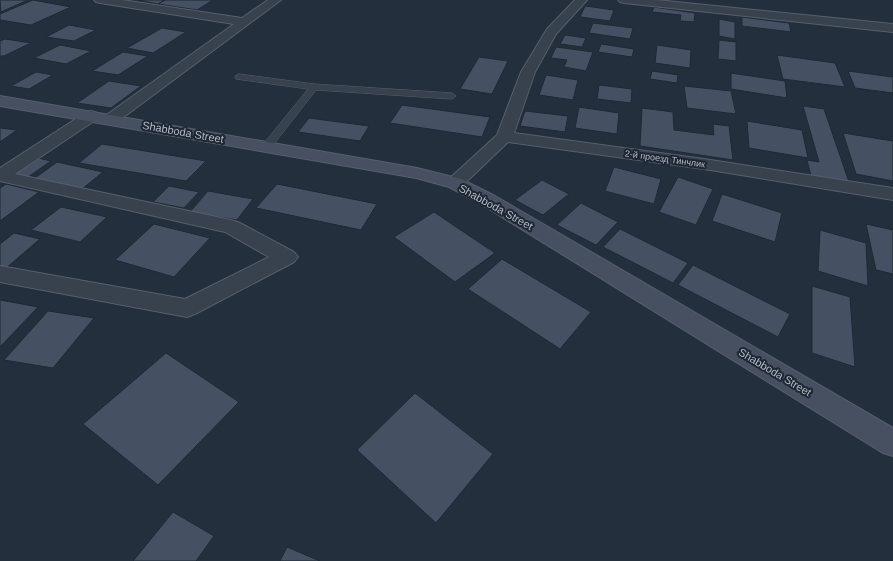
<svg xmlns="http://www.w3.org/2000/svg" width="893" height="561" viewBox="0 0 893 561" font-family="Helvetica,sans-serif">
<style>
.building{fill:#455162;stroke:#1f2835}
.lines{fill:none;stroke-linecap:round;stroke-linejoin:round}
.lane-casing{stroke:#565f6c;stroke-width:1}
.street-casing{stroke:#565f6c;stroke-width:2}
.secondary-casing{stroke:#565f6c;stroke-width:2}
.lane{fill:#38414e;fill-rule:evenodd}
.street{fill:#38414e;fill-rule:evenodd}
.secondary{fill:#465061;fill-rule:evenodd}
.labels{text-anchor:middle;stroke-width:4;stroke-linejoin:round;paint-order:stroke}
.far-street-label{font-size:9px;fill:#b4bcc9;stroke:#1d2633}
.street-label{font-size:11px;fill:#b4bcc9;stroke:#1d2633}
</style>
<rect width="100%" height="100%" fill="#242f3e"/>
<path class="building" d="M 0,0 L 28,0 L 1,12 Z
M 33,0 L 71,7 L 31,25 L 0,20 L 0,14 Z
M 138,0 L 165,0 L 158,4 Z
M 165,0 L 213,0 L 197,10 L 158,4 Z
M 585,6 L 614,10 L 610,21 L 580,17 Z
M 654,7 L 695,13 L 694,22 L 680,21 L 681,15 L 652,12 Z
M 742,17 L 789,23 L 791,32 L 742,26 Z
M 719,19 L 735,22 L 735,39 L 719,36 Z
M 593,23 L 633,28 L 630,39 L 589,33 Z
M 69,25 L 96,30 L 74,41 L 46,37 Z
M 162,28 L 186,32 L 153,53 L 127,48 Z
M 565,35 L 586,38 L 582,47 L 560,44 Z
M 5,39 L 31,43 L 4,56 L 0,56 L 0,41 Z
M 719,40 L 736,42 L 736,61 L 718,59 Z
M 601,44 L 634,49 L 632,57 L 598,52 Z
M 60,45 L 91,51 L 66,64 L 34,58 Z
M 657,45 L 691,50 L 690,68 L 655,63 Z
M 556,47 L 593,52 L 586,71 L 564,67 L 567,60 L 551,58 Z
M 123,52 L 148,56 L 118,75 L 92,71 Z
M 777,55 L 835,63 L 845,87 L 783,79 Z
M 479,57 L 508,61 L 492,94 L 460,89 Z
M 652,71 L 678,75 L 677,83 L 650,79 Z
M 848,71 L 893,77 L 893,93 L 855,88 Z
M 36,72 L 53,75 L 29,89 L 11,86 Z
M 731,73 L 785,81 L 787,98 L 731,89 Z
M 546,75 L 578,80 L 573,100 L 539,95 Z
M 109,81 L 141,86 L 111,108 L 77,103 Z
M 599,85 L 632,89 L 631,103 L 597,99 Z
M 684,86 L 731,91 L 736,114 L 687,108 Z
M 402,105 L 490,117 L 482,137 L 390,123 Z
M 803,106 L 824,109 L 849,182 L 811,176 L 807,160 L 819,162 Z
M 579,107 L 619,113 L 617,134 L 575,128 Z
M 642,108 L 673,112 L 674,130 L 714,135 L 713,124 L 729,126 L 733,160 L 640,146 Z
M 525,111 L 568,116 L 565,132 L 520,126 Z
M 309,118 L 369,126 L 360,141 L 298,132 Z
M 747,121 L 802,130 L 808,158 L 749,148 Z
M 0,128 L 17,130 L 0,142 Z
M 843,133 L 893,141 L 893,181 L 856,174 Z
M 102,144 L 206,161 L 186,181 L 79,163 Z
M 34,157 L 51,161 L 28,177 L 11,173 Z
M 57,162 L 103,172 L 82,189 L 35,178 Z
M 614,167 L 661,179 L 654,204 L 605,191 Z
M 678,177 L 713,189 L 696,225 L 659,212 Z
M 542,180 L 569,194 L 543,215 L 515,200 Z
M 6,184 L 39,192 L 0,221 L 0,188 Z
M 277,184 L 377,204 L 361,230 L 256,208 Z
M 169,186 L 199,192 L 184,208 L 153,202 Z
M 208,191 L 253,199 L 237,220 L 190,212 Z
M 722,194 L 782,213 L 775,242 L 712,221 Z
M 581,203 L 618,222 L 596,245 L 557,225 Z
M 61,207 L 107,217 L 80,242 L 31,230 Z
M 434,212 L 495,253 L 455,282 L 394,237 Z
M 154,224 L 210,238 L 174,277 L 115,260 Z
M 866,224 L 893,230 L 893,274 L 876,270 Z
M 620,229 L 688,263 L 673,283 L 603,247 Z
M 820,230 L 866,243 L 868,286 L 818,271 Z
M 14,233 L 40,239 L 5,269 L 0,267 L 0,244 Z
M 502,259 L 591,312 L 560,349 L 468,289 Z
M 693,265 L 790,314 L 778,337 L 678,285 Z
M 812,286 L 850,297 L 855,367 L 812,353 Z
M 0,300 L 38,307 L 0,347 Z
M 48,311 L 94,318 L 53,368 L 4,360 Z
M 166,353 L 239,402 L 158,485 L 83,424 Z
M 415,393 L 493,454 L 436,523 L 357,450 Z
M 173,512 L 214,536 L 196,561 L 133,561 Z
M 287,547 L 320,561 L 280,561 Z"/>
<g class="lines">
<g class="lane-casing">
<path id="lane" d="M 239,74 L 314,84 L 452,93 L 456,96 L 452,99 L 316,90 L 270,149 L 266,150 L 261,147 L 308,89 L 236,79 L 235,77 Z"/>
</g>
<g class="street-casing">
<path id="street" d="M 94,0 L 122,0 L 242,18 L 268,0 L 281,0 L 117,122 L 111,124 L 105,122 L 103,119 L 105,116 L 234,24 L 100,3 L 96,2 Z
M 575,0 L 587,0 L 556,34 L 535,72 L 514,133 L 704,159 L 893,188 L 893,200 L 704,169 L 508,142 L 461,187 L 455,189 L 449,187 L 446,183 L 449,179 L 497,135 L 521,72 L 547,29 Z
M 618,0 L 657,0 L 893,24 L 893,32 L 624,3 L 620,2 Z
M 91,111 L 97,113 L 99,116 L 97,119 L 15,174 L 231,220 L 238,222 L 294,252 L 298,257 L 294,262 L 195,314 L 187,317 L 0,282 L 0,266 L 185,299 L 269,257 L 225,232 L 0,181 L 0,168 L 85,113 Z"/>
</g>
<g class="secondary-casing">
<path id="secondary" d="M 0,96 L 417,168 L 461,179 L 495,196 L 893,428 L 893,456 L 883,453 L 481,204 L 449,187 L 416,178 L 0,106 Z"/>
</g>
<use href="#lane" class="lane"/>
<use href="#street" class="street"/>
<use href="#secondary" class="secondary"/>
</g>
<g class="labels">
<g class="far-street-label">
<text transform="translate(665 159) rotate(8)" y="3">2-й проезд Тинчлик</text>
</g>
<g class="street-label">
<text transform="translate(183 132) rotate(10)" y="4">Shabboda Street</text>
<text transform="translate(496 207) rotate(29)" y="4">Shabboda Street</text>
<text transform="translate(775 372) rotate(31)" y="4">Shabboda Street</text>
</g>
</g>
</svg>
